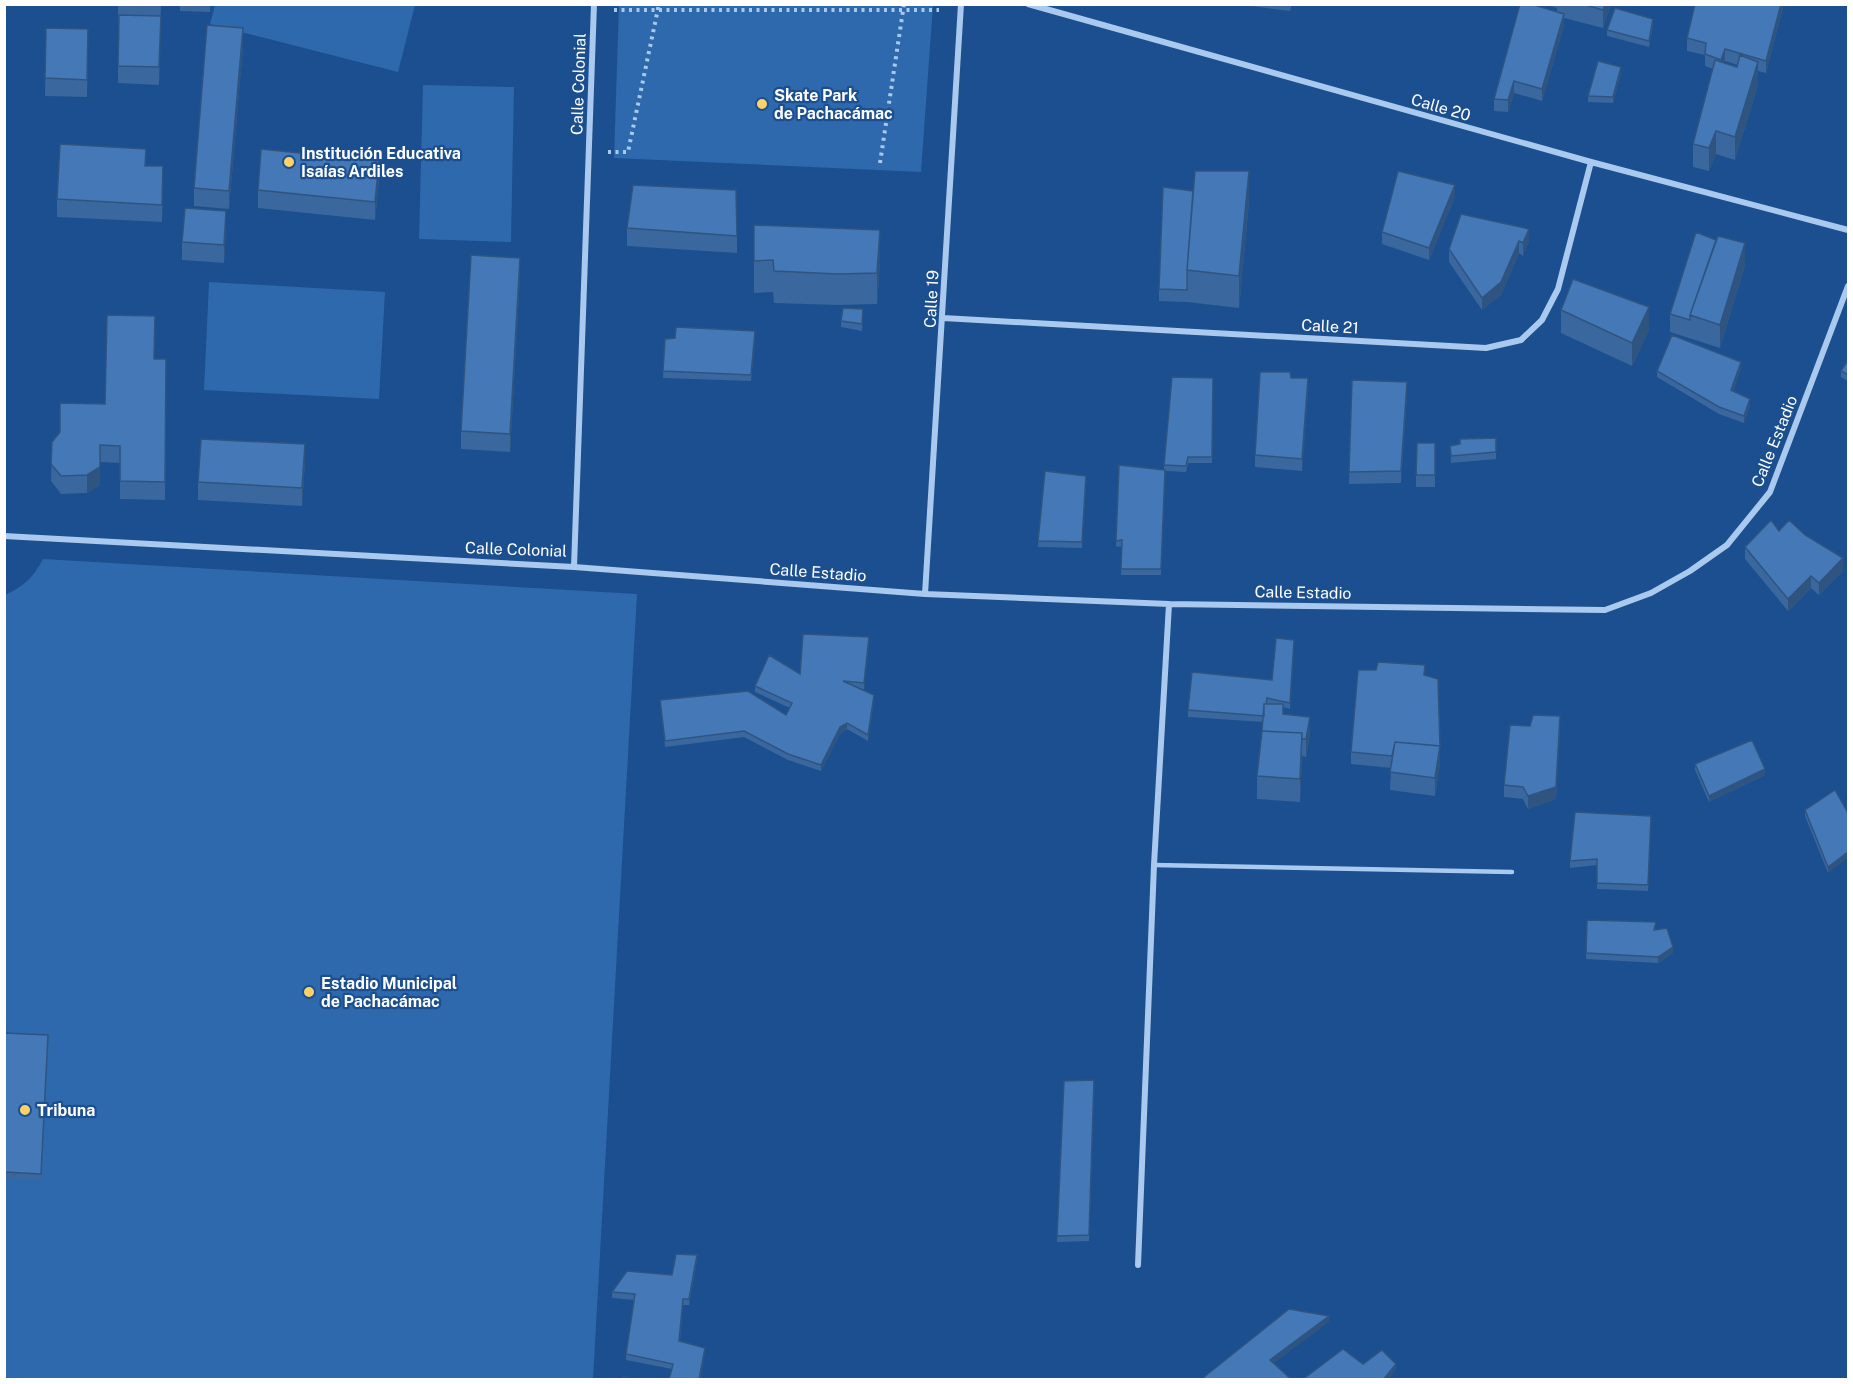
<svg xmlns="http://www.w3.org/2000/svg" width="1853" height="1384" viewBox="0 0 1853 1384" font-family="'Public Sans',sans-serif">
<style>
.green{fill:#2e69ad}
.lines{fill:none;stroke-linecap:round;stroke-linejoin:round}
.path{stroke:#a9c9ee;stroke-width:4;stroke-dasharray:3 4.5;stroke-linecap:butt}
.service{stroke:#a9c9ee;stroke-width:4.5}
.minor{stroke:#a9c9ee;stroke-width:6}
.wall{fill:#3a679d;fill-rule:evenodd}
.shaded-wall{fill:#305480}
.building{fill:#4478b7;stroke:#305480;stroke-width:1.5}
.poi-dot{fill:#ffd166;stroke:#1b4f8f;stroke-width:2}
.labels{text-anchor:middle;stroke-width:4.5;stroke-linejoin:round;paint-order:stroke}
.street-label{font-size:16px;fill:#fff;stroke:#1b4f8f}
.poi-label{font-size:16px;font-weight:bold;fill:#fff;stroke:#1b4f8f;text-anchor:start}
</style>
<rect width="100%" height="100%" fill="#1b4f8f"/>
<path class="green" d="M 215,5 L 415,5 L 398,72 L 210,24 Z
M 619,5 L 933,5 L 921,172 L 614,158 Z
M 423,85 L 514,87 L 511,242 L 419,239 Z
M 209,282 L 385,292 L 379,399 L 204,390 Z
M 43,559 L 637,594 L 593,1379 L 5,1380 L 4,604 L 5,595 C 24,586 33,578 43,559 Z"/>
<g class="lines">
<path class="path" d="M 614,10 L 939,10
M 608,152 L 628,152 L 659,4
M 880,163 L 904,4"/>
<path class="service" d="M 1154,865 L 1512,872"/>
<path class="minor" d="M 1028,4 L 1591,162 L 1848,230
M 943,318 L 1486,348 L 1521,340 L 1542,320 L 1558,289 L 1591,162
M 4,536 L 574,567 L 925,594 L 1169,604 L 1605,610 L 1651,593 L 1690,571 L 1727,545 L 1770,492 L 1848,286
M 574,567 L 594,4
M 925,594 L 961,4
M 1138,1265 L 1154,865 L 1169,604"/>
</g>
<path class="wall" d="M 118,4 L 161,4 L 159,85 L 118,83 Z
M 180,4 L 210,4 L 210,12 L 180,11 Z
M 1244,4 L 1292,4 L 1290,11 L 1244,5 Z
M 1543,4 L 1611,4 L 1603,28 L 1564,18 L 1564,26 L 1542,101 L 1514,93 L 1508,112 L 1494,111 L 1494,99 L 1557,12 L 1557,8 Z
M 1695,4 L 1784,4 L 1766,73 L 1758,71 L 1758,85 L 1735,160 L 1716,154 L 1709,171 L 1693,167 L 1693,144 L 1713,69 L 1705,66 L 1705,55 L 1687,51 L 1687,38 ZM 1725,61 L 1738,65 L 1737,67 L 1724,63 Z
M 1653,26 L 1649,47 L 1607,36 L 1607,30 Z
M 46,28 L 88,47 L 87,97 L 45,96 Z
M 243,46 L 229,209 L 194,206 L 194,188 Z
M 1621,73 L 1613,103 L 1588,102 L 1588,96 Z
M 146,166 L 163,184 L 162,222 L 57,217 L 57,199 Z
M 379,179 L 375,220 L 258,208 L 258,190 Z
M 1455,197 L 1429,260 L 1382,244 L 1382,232 Z
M 1249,202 L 1239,308 L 1187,302 L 1159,301 L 1159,289 Z
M 1461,214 L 1529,241 L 1523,256 L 1519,253 L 1501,295 L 1482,310 L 1449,262 L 1449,249 Z
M 754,225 L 880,262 L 877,304 L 838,305 L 774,303 L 773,292 L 754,293 Z
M 627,228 L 737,236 L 737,253 L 627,246 Z
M 226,229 L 224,263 L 182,260 L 182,242 Z
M 1716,240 L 1745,266 L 1720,348 L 1670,332 L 1670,314 Z
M 520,276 L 510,452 L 461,449 L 461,431 Z
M 1561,310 L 1649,330 L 1632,366 L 1561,333 Z
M 863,315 L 862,331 L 841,327 L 841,321 Z
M 755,338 L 751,381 L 663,378 L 665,339 Z
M 155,359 L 166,359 L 165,500 L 120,499 L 120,463 L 100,462 L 100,485 L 87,493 L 61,494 L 51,481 L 52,442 L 60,432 L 105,404 Z
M 1848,360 L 1848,381 L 1841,377 L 1841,371 Z
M 1741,368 L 1733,391 L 1750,405 L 1744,423 L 1719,414 L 1657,377 L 1657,371 Z
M 1213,378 L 1212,463 L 1188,463 L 1186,472 L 1165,471 L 1161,575 L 1121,575 L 1122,546 L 1116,547 L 1119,465 L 1164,470 L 1164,465 Z
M 1291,378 L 1308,390 L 1302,471 L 1255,467 L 1255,455 Z
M 1352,380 L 1407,394 L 1401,483 L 1349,484 Z
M 1496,438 L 1496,459 L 1451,463 L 1450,446 L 1460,444 L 1460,439 Z
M 1435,443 L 1435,487 L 1416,487 L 1416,475 Z
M 305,462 L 302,506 L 198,500 L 198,482 Z
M 1086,476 L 1082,548 L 1038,547 L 1038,541 Z
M 1745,547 L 1843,571 L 1819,595 L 1811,588 L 1788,611 L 1745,559 Z
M 1294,640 L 1290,709 L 1283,707 L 1283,714 L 1310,734 L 1306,757 L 1302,756 L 1300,802 L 1257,799 L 1257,776 L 1263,722 L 1188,717 L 1188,710 L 1272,680 Z
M 869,643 L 864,689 L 861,689 L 874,701 L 868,741 L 847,729 L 840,734 L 821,771 L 788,760 L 744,737 L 665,747 L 660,700 L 786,715 L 790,708 L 755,692 L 755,686 L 800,674 Z
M 1425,675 L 1440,763 L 1435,796 L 1390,790 L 1391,768 L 1351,764 L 1351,752 Z
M 1560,728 L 1556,799 L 1528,809 L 1523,799 L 1504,797 L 1504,785 Z
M 1695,764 L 1765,775 L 1709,802 L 1695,770 Z
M 1835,790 L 1828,873 L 1805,816 L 1805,810 Z
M 1651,816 L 1648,891 L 1597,889 L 1597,865 L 1570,868 L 1570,861 Z
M 1587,920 L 1656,929 L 1673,953 L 1658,963 L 1586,959 Z
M 4,1033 L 48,1035 L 41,1180 L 4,1178 Z
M 1094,1080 L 1089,1241 L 1057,1242 L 1064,1081 Z
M 697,1261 L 689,1305 L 683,1305 L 680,1341 L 705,1354 L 672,1369 L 626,1360 L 626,1354 L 634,1300 L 612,1298 L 612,1292 L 672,1275 Z"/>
<path class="shaded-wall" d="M 1605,4 L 1611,4 L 1603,28 L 1603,10 Z
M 1781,4 L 1784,4 L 1766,73 L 1766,61 Z
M 1564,14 L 1564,26 L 1542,101 L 1542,89 Z
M 1653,19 L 1653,26 L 1649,47 L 1649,41 Z
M 243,28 L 243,46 L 229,209 L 229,191 Z
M 1725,49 L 1725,61 L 1721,72 L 1721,60 Z
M 1758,62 L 1758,85 L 1735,160 L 1735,137 Z
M 1621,67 L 1621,73 L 1613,103 L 1613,97 Z
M 1514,81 L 1514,93 L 1508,112 L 1508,100 Z
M 1716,131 L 1716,154 L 1709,171 L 1709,148 Z
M 379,161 L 379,179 L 375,220 L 375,202 Z
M 163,166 L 163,184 L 162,222 L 162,205 Z
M 1249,171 L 1249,202 L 1239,308 L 1239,276 Z
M 1455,185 L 1455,197 L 1429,260 L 1429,248 Z
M 226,211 L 226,229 L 224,263 L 224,245 Z
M 1529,229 L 1529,241 L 1523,256 L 1523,243 Z
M 880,230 L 880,262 L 877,304 L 877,273 Z
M 1519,241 L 1519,253 L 1501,295 L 1482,310 L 1482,298 Z
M 1745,243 L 1745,266 L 1720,348 L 1720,325 Z
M 520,258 L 520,276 L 510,452 L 510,434 Z
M 1649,307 L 1649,330 L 1632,366 L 1632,343 Z
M 1741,362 L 1741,368 L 1731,396 L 1731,390 Z
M 1308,378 L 1308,390 L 1302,471 L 1302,459 Z
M 1407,382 L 1407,394 L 1401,483 L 1401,471 Z
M 1750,399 L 1750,405 L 1744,423 L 1744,416 Z
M 305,444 L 305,462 L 302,506 L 302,488 Z
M 100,467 L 100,485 L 87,493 L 87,475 Z
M 1843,558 L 1843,571 L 1819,595 L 1819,583 Z
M 1811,576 L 1811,588 L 1788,611 L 1788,599 Z
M 869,637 L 869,643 L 864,689 L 864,683 Z
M 874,695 L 874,701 L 868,741 L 868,735 Z
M 1560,716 L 1556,799 L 1528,809 L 1528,796 Z
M 1310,717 L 1310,734 L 1306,757 L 1306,739 Z
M 847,723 L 847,729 L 840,734 L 821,771 L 821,765 L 840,727 Z
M 1302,733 L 1302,756 L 1300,802 L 1300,779 Z
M 1440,746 L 1440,763 L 1435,796 L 1435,778 Z
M 1765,769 L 1765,775 L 1709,802 L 1709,796 Z
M 1848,852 L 1848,858 L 1828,873 L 1828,867 Z
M 1673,947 L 1673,953 L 1658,963 L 1658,957 Z
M 697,1255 L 697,1261 L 689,1305 L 689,1299 Z
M 1329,1316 L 1329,1322 L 1270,1366 L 1270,1360 Z
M 705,1348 L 705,1354 L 701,1380 L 699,1380 Z
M 1396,1364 L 1396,1370 L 1388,1380 L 1383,1380 Z"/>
<path class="building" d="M 1520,4 L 1531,4 L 1564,14 L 1542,89 L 1514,81 L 1508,100 L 1494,99 Z
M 1582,4 L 1605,4 L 1603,10 Z
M 1695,4 L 1781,4 L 1766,61 L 1725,49 L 1721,60 L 1705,54 L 1706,43 L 1687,38 Z
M 1615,8 L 1653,19 L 1649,41 L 1607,30 Z
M 119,15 L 161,16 L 159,67 L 118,66 Z
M 207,25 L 243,28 L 229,191 L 194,188 Z
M 46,28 L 88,29 L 87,80 L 45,78 Z
M 1740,55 L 1758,62 L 1735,137 L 1716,131 L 1709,148 L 1693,144 L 1715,60 L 1737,67 Z
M 1598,61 L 1621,67 L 1613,97 L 1588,96 Z
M 60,144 L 146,149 L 145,166 L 163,166 L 162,205 L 57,199 Z
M 261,149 L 379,161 L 375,202 L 258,190 Z
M 1195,171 L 1249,171 L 1239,276 L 1187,270 Z
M 1398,171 L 1455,185 L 1429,248 L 1382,232 Z
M 633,185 L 736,190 L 737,236 L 627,228 Z
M 1163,187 L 1193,191 L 1187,270 L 1187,290 L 1159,289 Z
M 185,208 L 226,211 L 224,245 L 182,242 Z
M 1461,214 L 1529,229 L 1523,243 L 1519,241 L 1501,282 L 1482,298 L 1449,249 Z
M 754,225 L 880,230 L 877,273 L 838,274 L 774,271 L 773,260 L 754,261 Z
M 1696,232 L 1716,240 L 1690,315 L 1690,320 L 1670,314 Z
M 1718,236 L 1745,243 L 1720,325 L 1690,315 Z
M 471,255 L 520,258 L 510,434 L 461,431 Z
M 1573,279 L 1649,307 L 1632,343 L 1561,310 Z
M 843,308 L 863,309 L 862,324 L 841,321 Z
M 107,315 L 155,316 L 154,359 L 166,359 L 165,482 L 120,481 L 120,446 L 100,445 L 100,467 L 87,475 L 61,476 L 51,464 L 52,442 L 60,432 L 60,403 L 105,404 Z
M 676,327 L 755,331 L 751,375 L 663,371 L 665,339 L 675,338 Z
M 1672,335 L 1741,362 L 1731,390 L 1750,399 L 1744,416 L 1719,407 L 1657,371 Z
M 1848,360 L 1848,375 L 1841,371 Z
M 1260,372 L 1290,372 L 1291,378 L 1308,378 L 1302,459 L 1255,455 Z
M 1172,377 L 1213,378 L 1212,457 L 1188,457 L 1186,466 L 1164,465 Z
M 1352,380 L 1407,382 L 1401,471 L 1349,472 Z
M 1496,438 L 1496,452 L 1451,456 L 1450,446 L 1460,444 L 1460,439 Z
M 201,439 L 305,444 L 302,488 L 198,482 Z
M 1417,443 L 1435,443 L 1435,475 L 1416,475 Z
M 1119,465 L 1165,470 L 1161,569 L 1121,569 L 1122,540 L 1116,541 Z
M 1045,471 L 1086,476 L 1082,542 L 1038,541 Z
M 1771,520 L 1779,531 L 1789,520 L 1805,535 L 1843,558 L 1819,583 L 1811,576 L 1788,599 L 1745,547 Z
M 803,634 L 869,637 L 864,683 L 843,681 L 874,695 L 868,735 L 847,723 L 840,727 L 821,765 L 788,754 L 744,731 L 665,741 L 660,700 L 748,691 L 786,715 L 792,703 L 755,686 L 769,655 L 800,674 Z
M 1276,638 L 1294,640 L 1290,703 L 1267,698 L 1266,704 L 1264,704 L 1264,716 L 1188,710 L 1192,672 L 1272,680 Z
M 1378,662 L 1425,665 L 1424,675 L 1438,679 L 1440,746 L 1395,742 L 1392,756 L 1351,752 L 1358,670 L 1376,670 Z
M 1264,704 L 1283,704 L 1283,714 L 1310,717 L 1306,739 L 1302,739 L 1302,733 L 1262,731 Z
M 1533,715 L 1560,716 L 1556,787 L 1528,796 L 1523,787 L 1504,785 L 1510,725 L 1530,726 Z
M 1262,731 L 1302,733 L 1300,779 L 1257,776 Z
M 1752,740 L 1765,769 L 1709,796 L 1695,764 Z
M 1395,742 L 1440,746 L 1435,778 L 1390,772 Z
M 1835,790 L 1848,813 L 1848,852 L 1828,867 L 1805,810 Z
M 1575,812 L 1651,816 L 1648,885 L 1597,883 L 1597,859 L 1570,861 Z
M 1587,920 L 1656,922 L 1654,930 L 1667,928 L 1673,947 L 1658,957 L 1586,953 Z
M 4,1033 L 48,1035 L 41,1174 L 4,1172 Z
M 1094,1080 L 1089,1235 L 1057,1236 L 1064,1081 Z
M 676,1254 L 697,1255 L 689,1299 L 683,1299 L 679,1341 L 705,1348 L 699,1380 L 669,1380 L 673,1364 L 626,1354 L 635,1294 L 612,1292 L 627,1271 L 672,1275 Z
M 1289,1309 L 1329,1316 L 1270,1360 L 1292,1380 L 1207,1380 L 1204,1377 Z
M 1343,1349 L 1363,1364 L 1382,1350 L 1396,1364 L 1383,1380 L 1302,1380 Z
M 623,1377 L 636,1380 L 623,1380 Z"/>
<g class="poi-dot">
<circle cx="762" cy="104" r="6"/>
<circle cx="289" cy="162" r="6"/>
<circle cx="309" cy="992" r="6"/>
<circle cx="25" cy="1110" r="6"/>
</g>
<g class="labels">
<g class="street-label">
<text transform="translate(578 84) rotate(-88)" y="6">Calle Colonial</text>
<text transform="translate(1441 107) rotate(16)" y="6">Calle 20</text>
<text transform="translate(931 299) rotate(-87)" y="6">Calle 19</text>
<text transform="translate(1330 326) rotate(3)" y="6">Calle 21</text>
<text transform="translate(1774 441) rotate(-68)" y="6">Calle Estadio</text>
<text transform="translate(516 549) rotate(2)" y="6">Calle Colonial</text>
<text transform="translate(818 572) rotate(4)" y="6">Calle Estadio</text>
<text transform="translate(1303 592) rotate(1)" y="6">Calle Estadio</text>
</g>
<g class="poi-label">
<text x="774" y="101">Skate Park<tspan x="774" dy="18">de Pachacámac</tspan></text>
<text x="301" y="159">Institución Educativa<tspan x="301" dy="18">Isaías Ardiles</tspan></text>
<text x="321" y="989">Estadio Municipal<tspan x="321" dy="18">de Pachacámac</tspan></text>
<text x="37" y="1116">Tribuna</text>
</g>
</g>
<rect width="1853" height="1384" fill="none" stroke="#ffffff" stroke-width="12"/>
</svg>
